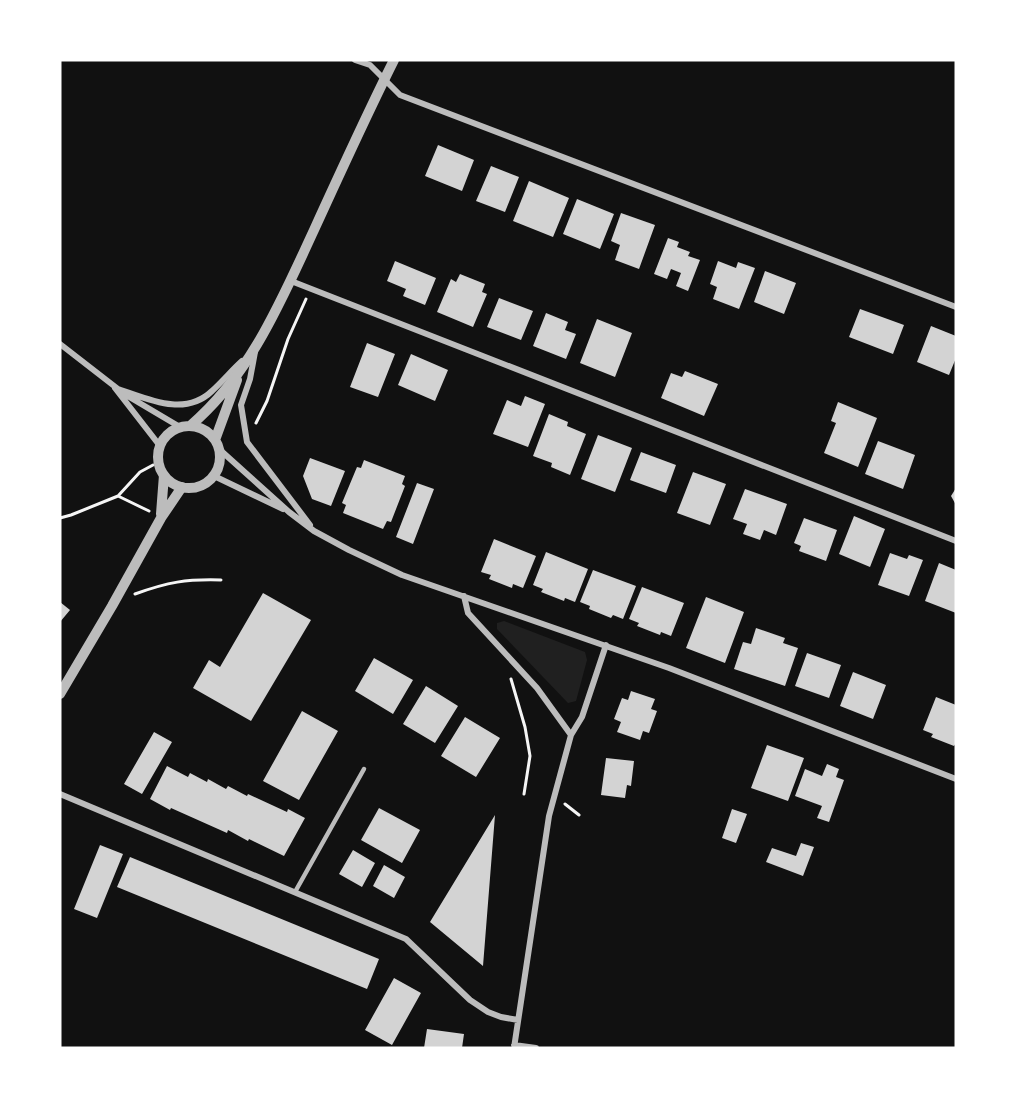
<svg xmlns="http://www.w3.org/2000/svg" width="1016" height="1108" viewBox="0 0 1016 1108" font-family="Inter,sans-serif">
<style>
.green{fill:#202020}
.building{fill:#d3d3d3}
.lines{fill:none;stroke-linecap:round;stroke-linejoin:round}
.path{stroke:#f5f5f5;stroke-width:3}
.service{stroke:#bcbcbc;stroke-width:4.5}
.minor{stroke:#bcbcbc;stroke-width:6}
.tertiary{stroke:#bcbcbc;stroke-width:10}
</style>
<rect width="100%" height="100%" fill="#111"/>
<path class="green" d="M 504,621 L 585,652 L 587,660 L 576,701 L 568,703 L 497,629 L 497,623 Z"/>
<path class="building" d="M 438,145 L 474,160 L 462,191 L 425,176 Z
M 491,166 L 519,177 L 505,212 L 476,201 Z
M 529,181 L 569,198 L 553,237 L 513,221 Z
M 577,199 L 614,214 L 600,249 L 563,234 Z
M 621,213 L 655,225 L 639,269 L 615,260 L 620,245 L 611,241 Z
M 668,238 L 679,242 L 677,247 L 690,252 L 688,256 L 700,260 L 688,291 L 676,286 L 681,273 L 671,269 L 667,279 L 654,274 Z
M 395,261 L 436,278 L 425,305 L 403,296 L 406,289 L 387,281 Z
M 718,261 L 736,268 L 738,262 L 755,268 L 739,309 L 713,299 L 717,287 L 710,284 Z
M 765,271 L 796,283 L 784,314 L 754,302 Z
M 460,274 L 485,284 L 482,292 L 487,294 L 473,327 L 437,312 L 451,279 L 456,282 Z
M 499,298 L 533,311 L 521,340 L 487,327 Z
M 860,309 L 904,325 L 893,354 L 849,337 Z
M 546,313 L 568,322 L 565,330 L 576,334 L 566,359 L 533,346 Z
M 597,319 L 632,333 L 615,377 L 580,363 Z
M 931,326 L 956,336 L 956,358 L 949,375 L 917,362 Z
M 367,343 L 395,354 L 378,397 L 350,387 Z
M 411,354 L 448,370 L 435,401 L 398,385 Z
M 685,371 L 718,384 L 704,416 L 661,398 L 671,373 L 682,377 Z
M 525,396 L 545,404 L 528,447 L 493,434 L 507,400 L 521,406 Z
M 838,402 L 877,418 L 858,467 L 824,453 L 836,423 L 831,421 Z
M 549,414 L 568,422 L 567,426 L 586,434 L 570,475 L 551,467 L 552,463 L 533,456 Z
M 598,435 L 632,448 L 615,492 L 581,479 Z
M 878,441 L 915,455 L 903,489 L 865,474 Z
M 641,452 L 676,465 L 666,493 L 630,480 Z
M 310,458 L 345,471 L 331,506 L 312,499 L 303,476 Z
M 364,460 L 405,476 L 402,484 L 405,486 L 391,522 L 387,521 L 383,529 L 343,513 L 346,505 L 342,503 L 357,467 L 361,468 Z
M 693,472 L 726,484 L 710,525 L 677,513 Z
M 417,483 L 434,489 L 413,544 L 396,537 Z
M 956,488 L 956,505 L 951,496 Z
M 745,489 L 787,504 L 776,535 L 764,530 L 760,540 L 743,534 L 747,524 L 733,519 Z
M 854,516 L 885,529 L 870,567 L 839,554 Z
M 804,518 L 837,530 L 826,561 L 799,551 L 801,546 L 794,543 Z
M 494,539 L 536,556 L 523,588 L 513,584 L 512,588 L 489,579 L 491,575 L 481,572 Z
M 546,552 L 588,569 L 575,602 L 565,598 L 564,601 L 541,592 L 543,589 L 533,585 Z
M 890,553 L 907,559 L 909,555 L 923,560 L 909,596 L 878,585 Z
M 939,563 L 956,570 L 956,613 L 925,601 Z
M 593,570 L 636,586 L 623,619 L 613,615 L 611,618 L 589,609 L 590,606 L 580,602 Z
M 642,587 L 684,603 L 671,636 L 661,632 L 660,635 L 637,626 L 639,623 L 629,619 Z
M 263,593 L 311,620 L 251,721 L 193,688 L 209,660 L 220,667 Z
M 706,597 L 744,612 L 725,663 L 686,648 Z
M 60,602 L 70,610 L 60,622 Z
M 756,628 L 785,638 L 783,643 L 798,648 L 785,686 L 734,669 L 743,642 L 751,644 Z
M 807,653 L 841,665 L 829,698 L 795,686 Z
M 374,658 L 413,680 L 393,714 L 355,691 Z
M 853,672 L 886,685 L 873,719 L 840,706 Z
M 426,686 L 458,706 L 435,743 L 403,724 Z
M 631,691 L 655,699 L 651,709 L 657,711 L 649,733 L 643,731 L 640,740 L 617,732 L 621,722 L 614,719 L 622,698 L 628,700 Z
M 936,697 L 956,705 L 956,743 L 954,746 L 931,737 L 933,734 L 923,730 Z
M 302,711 L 338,731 L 299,800 L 263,781 Z
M 465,717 L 500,738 L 476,777 L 441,756 Z
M 154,732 L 172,742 L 142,794 L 124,784 Z
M 767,745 L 804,758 L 788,801 L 751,788 Z
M 606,758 L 634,761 L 631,786 L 627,785 L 625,798 L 601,795 Z
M 827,764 L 839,769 L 836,777 L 844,780 L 829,822 L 817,818 L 822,806 L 795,796 L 805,769 L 822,776 Z
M 167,766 L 188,777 L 190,773 L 207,782 L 208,779 L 226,789 L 228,786 L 247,796 L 248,794 L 287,812 L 288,809 L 305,818 L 284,856 L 249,839 L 248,841 L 228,830 L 227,833 L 171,808 L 170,810 L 150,799 Z
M 379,808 L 420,830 L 402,863 L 361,840 Z
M 732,809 L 747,814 L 736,843 L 722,838 Z
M 495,815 L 483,966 L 430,922 Z
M 801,843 L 814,847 L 803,876 L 766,862 L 772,848 L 796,856 Z
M 100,845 L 123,854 L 97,918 L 74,909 Z
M 353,850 L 375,863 L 362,887 L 339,874 Z
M 130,857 L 379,959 L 367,989 L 117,887 Z
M 384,865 L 405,877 L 394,898 L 373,886 Z
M 394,978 L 421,993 L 392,1045 L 365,1030 Z
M 427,1029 L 464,1034 L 462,1048 L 424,1048 Z"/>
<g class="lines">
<path class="path" d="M 256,423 L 267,401 L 288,339 L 306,299
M 118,496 L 149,511
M 60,518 L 71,515 L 118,496 L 140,472 L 153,465
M 135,594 C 168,582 186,579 221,580
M 511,679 L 525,727 L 530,756 L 524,794
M 565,804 L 579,815"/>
<path class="service" d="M 295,892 L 364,769"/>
<path class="minor" d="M 355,60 L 370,65 L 400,95 L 956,307
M 291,281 L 956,541
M 60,344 L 118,389
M 255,352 L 250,379 L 241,405 L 247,442 L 310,525
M 115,388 C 146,398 184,418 212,391 C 223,381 232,370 242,361
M 115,388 L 160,446
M 126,395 L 180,427
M 219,449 L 289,512 L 314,531 L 349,550 L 402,575 L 669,668 L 956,779
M 214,476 L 283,509
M 464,596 L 468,613 L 537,688 L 571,735 L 549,816 L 514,1048
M 571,735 L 582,717 L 606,645
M 60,794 L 406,939 L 470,1000 L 488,1012 L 501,1017 L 518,1020
M 514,1045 L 536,1048"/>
<path class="tertiary" d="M 190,426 C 251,374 281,301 314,230 C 340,173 366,116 394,60
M158 457a31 31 0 1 1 62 0a31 31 0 1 1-62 0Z
M 215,440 L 237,380
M 161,514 L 164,475
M 60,694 L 112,606 L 161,518 L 182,487"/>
</g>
<rect width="1016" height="1108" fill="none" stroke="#ffffff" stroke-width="123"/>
</svg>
